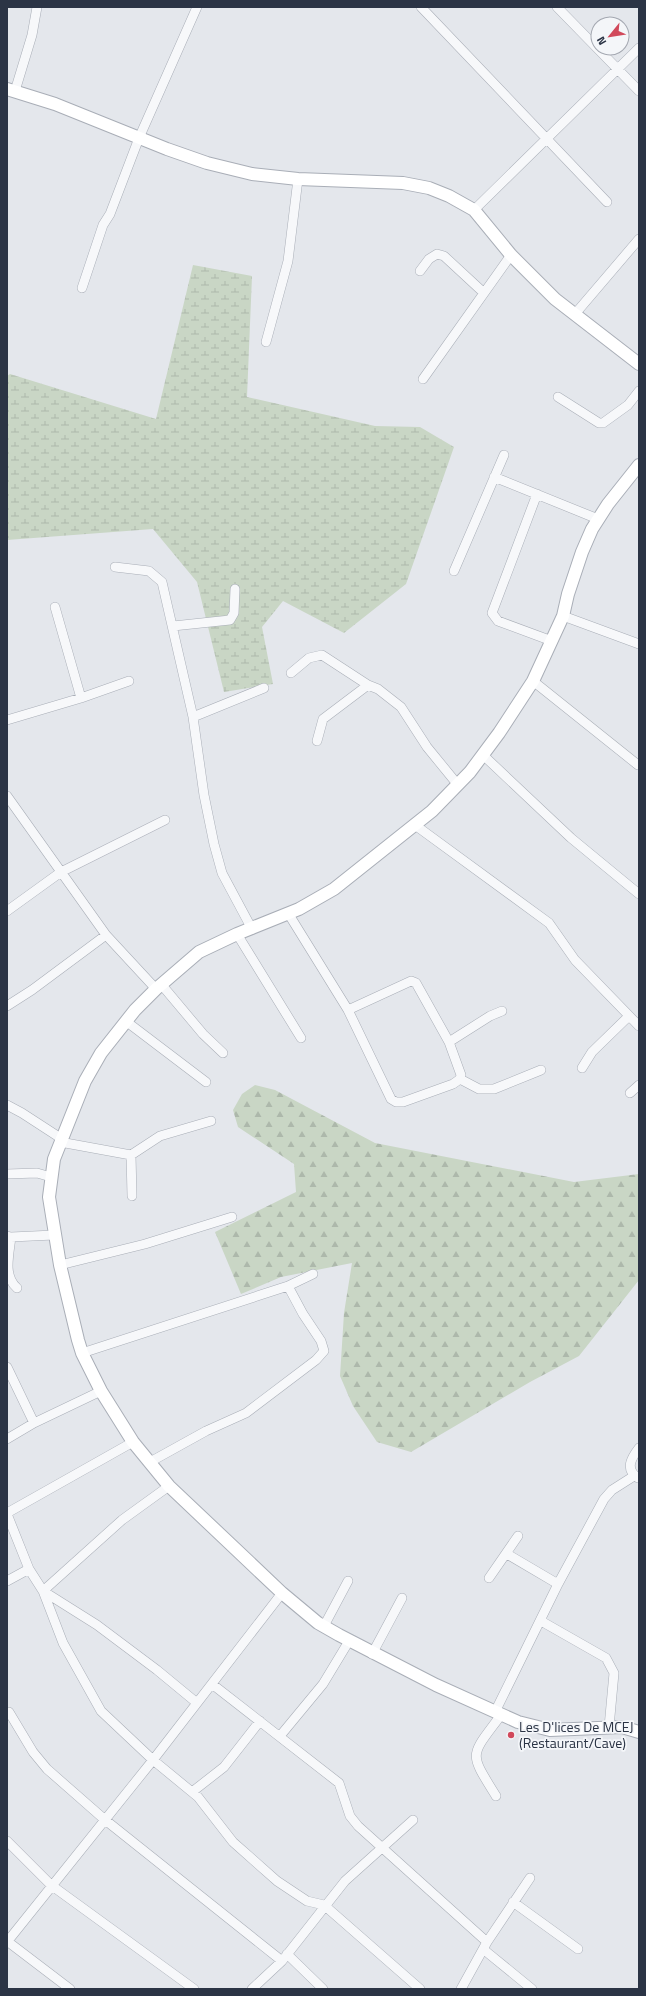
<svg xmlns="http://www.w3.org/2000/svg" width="646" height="1996" viewBox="0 0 646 1996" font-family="'Titillium Web',sans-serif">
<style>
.forest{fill:url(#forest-firs)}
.wetland{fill:url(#wetland-marsh)}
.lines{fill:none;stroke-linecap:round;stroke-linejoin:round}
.street-casing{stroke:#a9aeb7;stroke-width:10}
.secondary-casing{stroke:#a9aeb7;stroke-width:14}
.street{stroke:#f7f8fa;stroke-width:9}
.secondary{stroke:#fff;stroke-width:12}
.poi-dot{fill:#d1495b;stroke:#f4f6f9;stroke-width:1.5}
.labels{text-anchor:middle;stroke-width:3.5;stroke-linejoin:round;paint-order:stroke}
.poi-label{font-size:14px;fill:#2b3445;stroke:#f4f6f9;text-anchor:start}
</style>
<defs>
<pattern id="forest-firs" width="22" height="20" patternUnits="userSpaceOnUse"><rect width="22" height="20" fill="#c9d6c5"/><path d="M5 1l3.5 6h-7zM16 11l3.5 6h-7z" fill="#adb8ab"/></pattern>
<pattern id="wetland-marsh" width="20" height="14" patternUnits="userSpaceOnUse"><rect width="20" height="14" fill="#c9d6c5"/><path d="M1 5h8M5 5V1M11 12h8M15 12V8" fill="none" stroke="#adb8ab"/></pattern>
</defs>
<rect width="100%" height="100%" fill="#e4e7ec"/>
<path class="forest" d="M 255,1085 L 275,1090 L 375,1143 L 574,1182 L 639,1174 L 639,1280 L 579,1356 L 530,1382 L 411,1452 L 377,1442 L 353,1406 L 340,1376 L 344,1313 L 352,1263 L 281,1277 L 241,1294 L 215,1232 L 296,1192 L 294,1164 L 238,1127 L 233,1110 L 242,1094 Z"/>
<path class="wetland" d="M 193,265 L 252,276 L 247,397 L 375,426 L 420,427 L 454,447 L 406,584 L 344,633 L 283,601 L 262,627 L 273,684 L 224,692 L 197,582 L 153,529 L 7,540 L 7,376 L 10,374 L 156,419 Z"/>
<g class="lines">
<g class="street-casing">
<path id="street" d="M 421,7 L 607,202
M 557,7 L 639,91
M 15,91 L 32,35 L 37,7
M 474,210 L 639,48
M 420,271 L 429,259 L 437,254 L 444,256 L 484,293
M 82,288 L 103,225 L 110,214 L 139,138 L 197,7
M 575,314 L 639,239
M 266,342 L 288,261 L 298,179
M 423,379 L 511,255
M 558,397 L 599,423 L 603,423 L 628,405 L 639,391
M 494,477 L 598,519
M 537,494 L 492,613 L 498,621 L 552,641
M 115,567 L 149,571 L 162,582 L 193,717 L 204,795 L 214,844 L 222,873 L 252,929
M 454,571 L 504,455
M 55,607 L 81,698
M 563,616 L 639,644
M 173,626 L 230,620 L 234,613 L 235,589
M 291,673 L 309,658 L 322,655 L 368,685 L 378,689 L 401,707 L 427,747 L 458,785
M 533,681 L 638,765
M 193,717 L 264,688
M 7,720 L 81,698 L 129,681
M 317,741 L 323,719 L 368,685
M 483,755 L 571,838 L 639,894
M 7,796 L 106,935 L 156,989
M 415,825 L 549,923 L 575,960 L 639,1026
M 7,911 L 61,872 L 165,820
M 288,913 L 348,1010 L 391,1099 L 396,1102 L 403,1102 L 453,1084 L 460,1079
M 237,934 L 301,1038
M 161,984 L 203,1034 L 223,1053
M 7,1006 L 32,990 L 106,935
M 348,1010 L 411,981 L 416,983 L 449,1042 L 461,1075 L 460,1079
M 127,1022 L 206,1082
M 449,1042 L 490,1016 L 502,1011
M 582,1068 L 592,1052 L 629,1016
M 460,1079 L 479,1089 L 494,1089 L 541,1070
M 630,1093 L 639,1085
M 7,1105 L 22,1113 L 62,1139
M 60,1142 L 131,1155 L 160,1136 L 211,1121
M 131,1155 L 132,1196
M 7,1174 L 37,1173 L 51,1177
M 7,1236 L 11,1237 L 54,1235
M 11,1237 C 9,1255 3,1276 17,1288
M 60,1265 L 145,1244 L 232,1217
M 82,1353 L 288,1286 L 313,1274
M 7,1367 L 34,1423
M 7,1439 L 34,1423 L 101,1391
M 150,1462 L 206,1431 L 246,1413 L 316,1360 L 324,1351 L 321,1341 L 303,1314 L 288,1286
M 638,1478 C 624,1469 632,1457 639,1448
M 169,1486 L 122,1520 L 43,1591 L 63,1643 L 101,1711 L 153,1760 L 198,1797 L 233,1842 L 277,1881 L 307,1901 L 324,1905 L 420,1989
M 7,1513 L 133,1442
M 7,1514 L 29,1569 L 43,1591 L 97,1625 L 157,1670 L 197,1703
M 507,1554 L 558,1584
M 489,1578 L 518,1536
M 7,1581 L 29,1569
M 541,1621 L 606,1658 L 614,1673 L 609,1727
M 324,1626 L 348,1581
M 372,1654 L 402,1598
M 212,1684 L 339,1783 L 350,1816 L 358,1826 L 487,1942
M 9,1712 L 33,1752 L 47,1769 L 104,1819 L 282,1961
M 495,1712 L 558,1584 L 604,1499 L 612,1490 L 634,1476
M 280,1736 L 323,1684 L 349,1641
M 192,1792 L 224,1767 L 260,1721
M 496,1796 C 468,1751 470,1757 501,1715
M 7,1841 L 51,1885 L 194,1989
M 513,1902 L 578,1949
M 7,1941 L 70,1989
M 7,1942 L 153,1760 L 282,1593
M 483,1949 L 532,1989
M 287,1954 L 323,1989
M 252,1989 L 282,1961 L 345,1881 L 413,1820
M 461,1989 L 487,1942 L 530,1878"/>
</g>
<g class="secondary-casing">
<path id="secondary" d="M 7,89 L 55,104 L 167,149 L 207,163 L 252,174 L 298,179 L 403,183 L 429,188 L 449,196 L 474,210 L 511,255 L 555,299 L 639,364
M 639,465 L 608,504 L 592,529 L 582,552 L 568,594 L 563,616 L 533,681 L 499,733 L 470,772 L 432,811 L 334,889 L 299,909 L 237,934 L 199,952 L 156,989 L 135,1010 L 101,1053 L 85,1081 L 54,1159 L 49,1197 L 60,1265 L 78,1340 L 82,1353 L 101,1391 L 133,1442 L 169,1486 L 282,1593 L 318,1623 L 339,1635 L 436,1685 L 518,1722 L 550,1730 L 622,1727 L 639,1732"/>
</g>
<use href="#street" class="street"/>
<use href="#secondary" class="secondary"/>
</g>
<circle class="poi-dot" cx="511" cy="1735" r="4"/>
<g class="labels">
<g class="poi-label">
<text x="519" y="1732">Les D'lices De MCEJ<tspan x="519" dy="16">(Restaurant/Cave)</tspan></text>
</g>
</g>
<rect width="646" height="1996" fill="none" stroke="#2b3445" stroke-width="16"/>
<g transform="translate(610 36) rotate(240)"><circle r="19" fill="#f4f6f9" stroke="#a4a8b1"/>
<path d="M0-3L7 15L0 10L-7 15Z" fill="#d1495b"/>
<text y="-6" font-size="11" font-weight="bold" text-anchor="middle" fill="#2b3445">N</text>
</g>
</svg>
